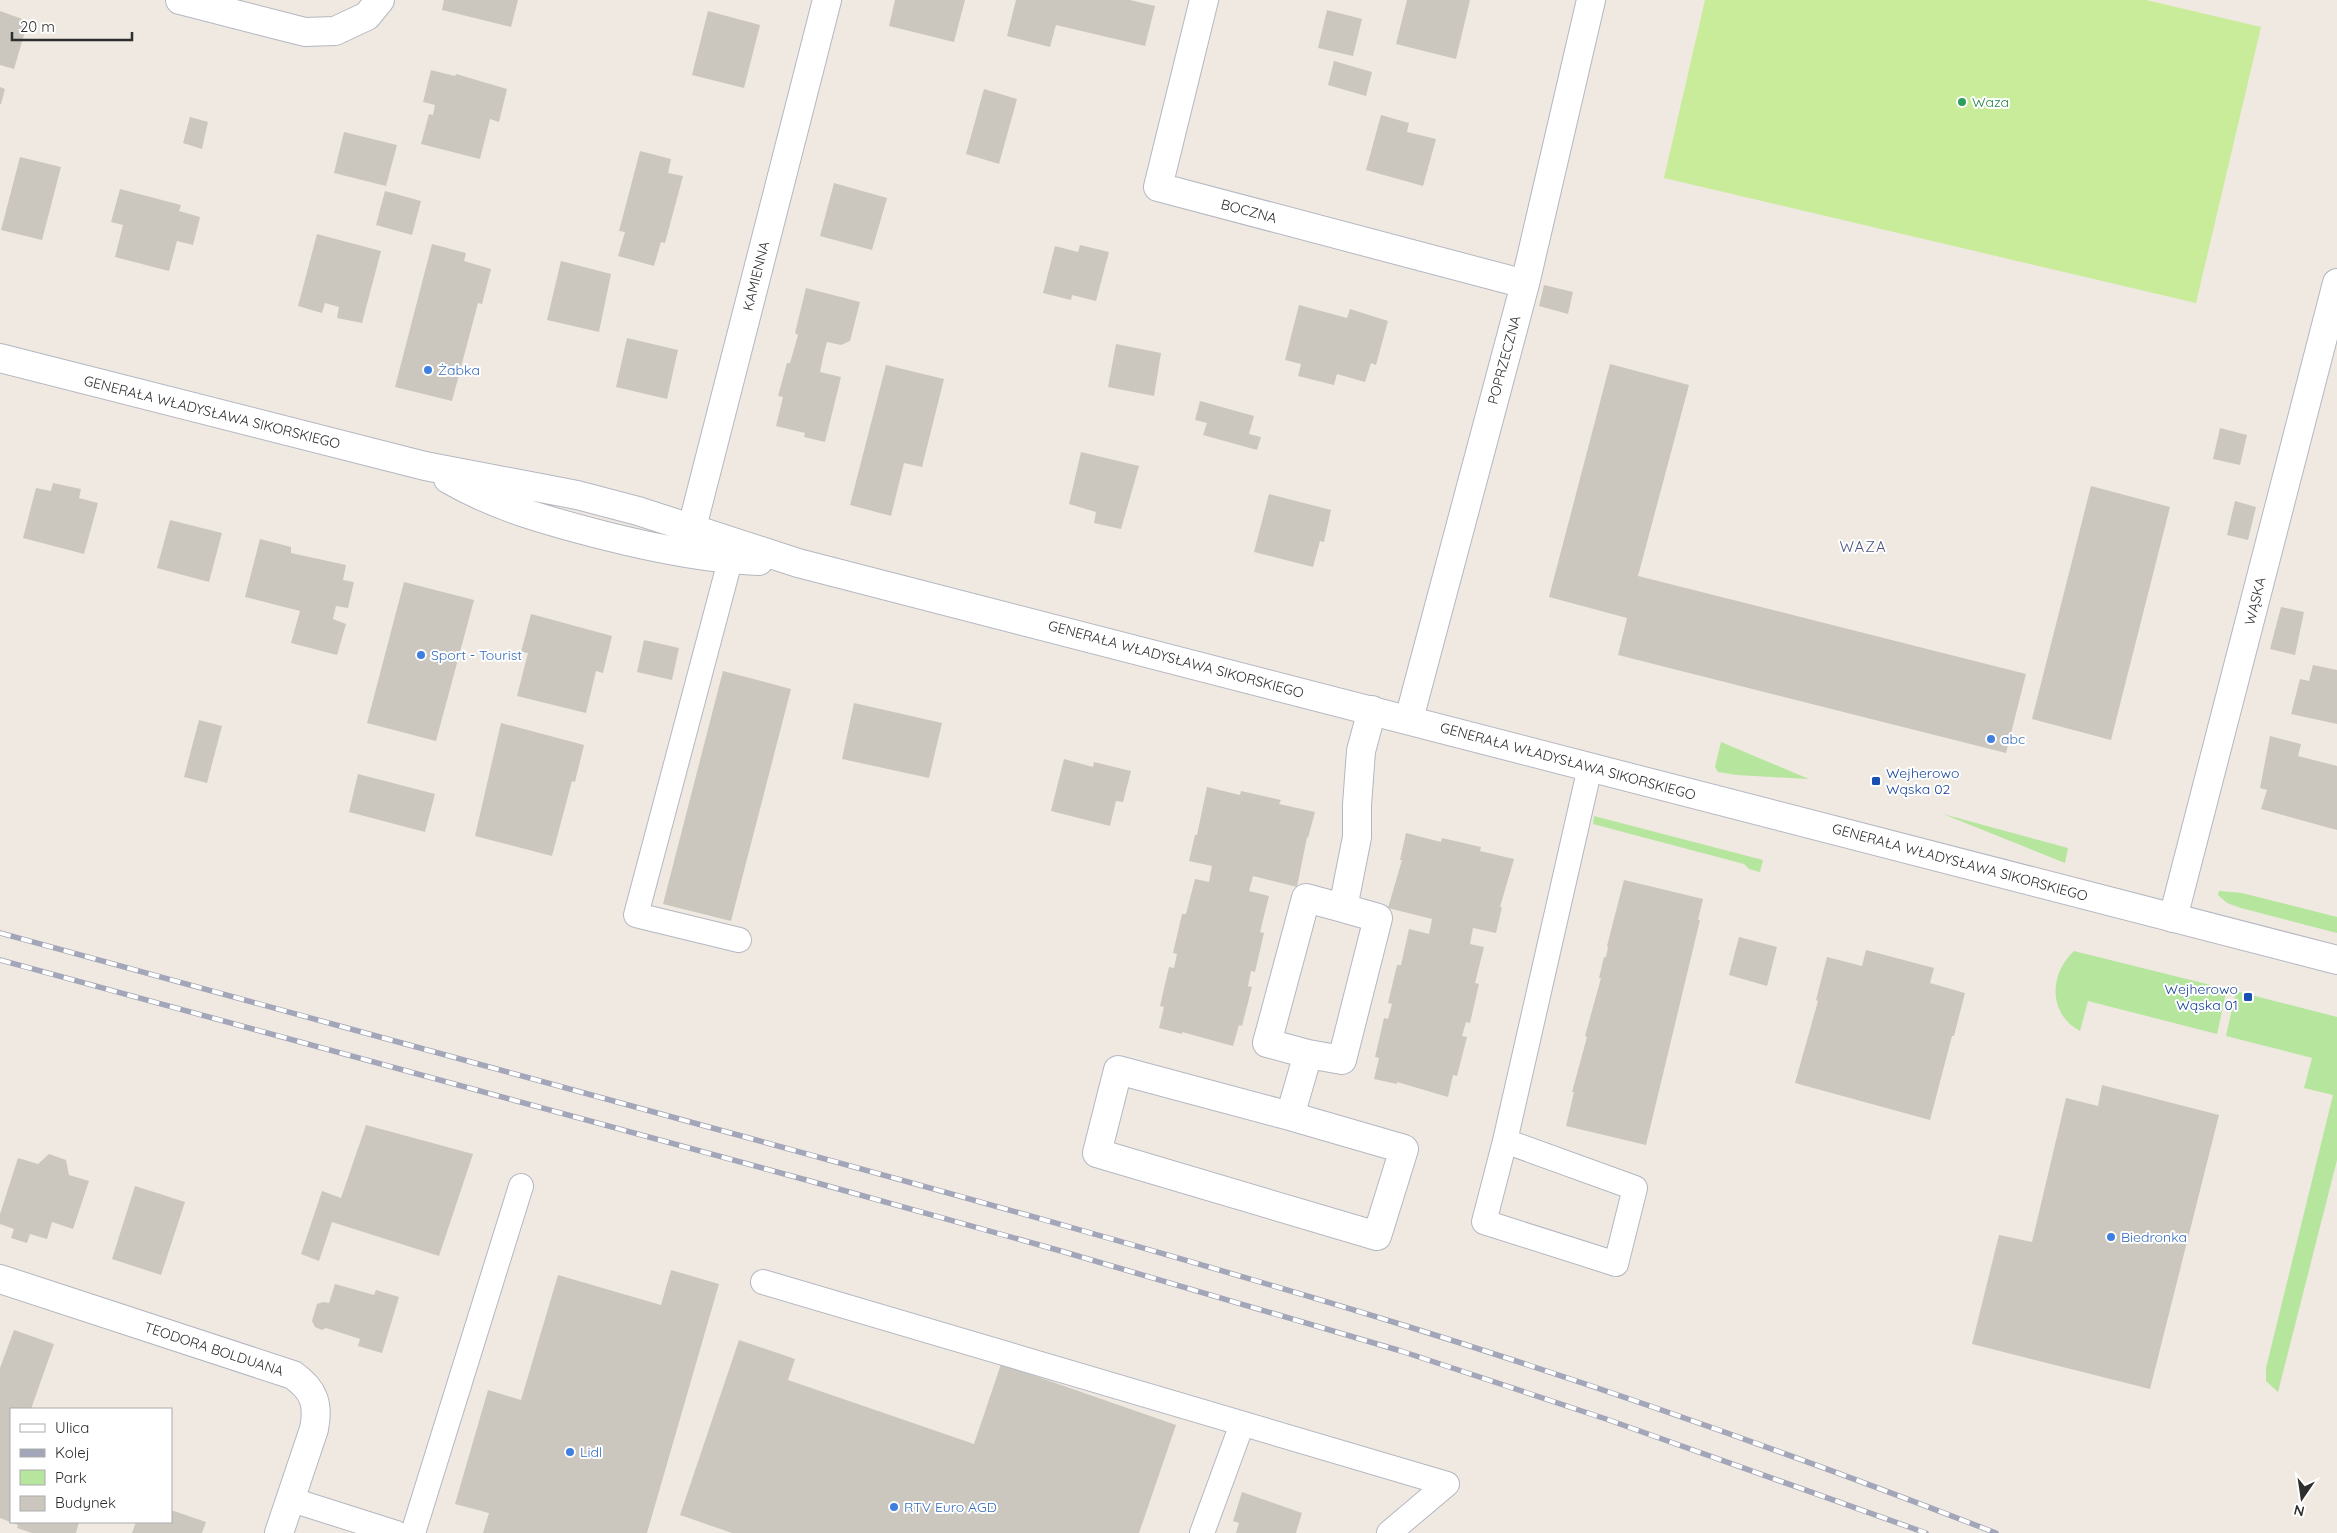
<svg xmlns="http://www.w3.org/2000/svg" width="2337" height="1533" viewBox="0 0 2337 1533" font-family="Quicksand,sans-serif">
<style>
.green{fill:#b6e59e}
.pitch{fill:#c9ec9a}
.building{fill:#cbc7bf}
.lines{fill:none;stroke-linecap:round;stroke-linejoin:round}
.lane-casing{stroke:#b4b7c1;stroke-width:26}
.street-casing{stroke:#b4b7c1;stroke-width:30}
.secondary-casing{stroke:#b4b7c1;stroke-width:30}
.lane{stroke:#fff;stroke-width:24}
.street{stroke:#fff;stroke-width:28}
.secondary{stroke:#fff;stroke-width:28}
.rail-casing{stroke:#a3a6b8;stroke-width:5.5}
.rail{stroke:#fff;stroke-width:4;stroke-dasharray:11;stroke-linecap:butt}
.leisure-dot{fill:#2e9e5b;stroke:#fff;stroke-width:2}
.shop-dot{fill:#3f7fe0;stroke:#fff;stroke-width:2}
.transit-dot{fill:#1a4fb4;stroke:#fff;stroke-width:2}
.labels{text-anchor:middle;stroke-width:4;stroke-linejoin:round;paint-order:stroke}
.leisure-label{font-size:14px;fill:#27864d;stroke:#fff;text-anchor:start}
.street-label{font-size:14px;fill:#2e2e2e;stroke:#fff}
.shop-label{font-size:14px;fill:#366cbe;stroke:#fff;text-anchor:start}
.transit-label{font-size:14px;fill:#164399;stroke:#fff;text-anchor:start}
.neighbourhood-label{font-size:15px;letter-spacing:1px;fill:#4d5680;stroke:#fff}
</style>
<rect width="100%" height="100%" fill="#efe9e1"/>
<path class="green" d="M 1721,742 L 1809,779 L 1737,775 L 1718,772 L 1715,767 Z
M 1943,814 L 2068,848 L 2065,863 Z
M 1594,816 L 1763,860 L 1760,872 L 1749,869 L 1744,864 L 1593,824 Z
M 2219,891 L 2242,893 L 2337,917 L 2337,933 L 2241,908 L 2227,903 L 2218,895 Z
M 2074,951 L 2227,989 L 2217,1034 L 2088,1001 L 2080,1031 C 2048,1014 2049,974 2074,951 Z
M 2236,991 L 2337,1017 L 2337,1160 L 2278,1392 L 2266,1381 L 2266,1368 L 2333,1095 L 2304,1088 L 2312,1058 L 2226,1036 Z"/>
<path class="pitch" d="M 1705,0 L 2146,0 L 2261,27 L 2196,303 L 1664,178 Z"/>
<path class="building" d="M 444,0 L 518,0 L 511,27 L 442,10 Z
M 895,0 L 965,0 L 954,42 L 889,26 Z
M 1016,0 L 1130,0 L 1155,6 L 1145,46 L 1056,25 L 1050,47 L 1007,36 Z
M 1407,0 L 1470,0 L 1456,59 L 1396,44 Z
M 1327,10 L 1362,19 L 1353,56 L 1318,48 Z
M 0,11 L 28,21 L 14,69 L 0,65 Z
M 708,11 L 760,25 L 744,88 L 692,75 Z
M 1334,61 L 1372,72 L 1366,96 L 1328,85 Z
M 431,70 L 455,76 L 456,74 L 507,89 L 499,122 L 490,119 L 480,159 L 421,144 L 429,114 L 433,115 L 435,105 L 423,102 Z
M 0,87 L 5,89 L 1,104 L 0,104 Z
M 984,89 L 1017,99 L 999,164 L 966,154 Z
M 1381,115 L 1409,123 L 1407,132 L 1436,139 L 1423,186 L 1366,170 Z
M 190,117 L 208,122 L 202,149 L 183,143 Z
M 344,132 L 397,145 L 386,186 L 334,173 Z
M 640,151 L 671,159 L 668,173 L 683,176 L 665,243 L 661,242 L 654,266 L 618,256 L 625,232 L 619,231 Z
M 20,157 L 61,167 L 42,240 L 1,230 Z
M 834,183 L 887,198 L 872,250 L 820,236 Z
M 120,189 L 181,205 L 179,211 L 200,217 L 193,245 L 177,241 L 169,271 L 115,257 L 123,225 L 111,222 Z
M 385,191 L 421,201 L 412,235 L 376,225 Z
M 317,234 L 381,251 L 362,323 L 337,318 L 339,307 L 325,303 L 322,313 L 298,306 Z
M 432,244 L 466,253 L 464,261 L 491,269 L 482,304 L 478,303 L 452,401 L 395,387 Z
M 1080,245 L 1109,252 L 1096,301 L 1072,295 L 1071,300 L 1043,293 L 1055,246 L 1078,252 Z
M 561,261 L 611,274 L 599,332 L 547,320 Z
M 1544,285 L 1573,292 L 1568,314 L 1539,306 Z
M 806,288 L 860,302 L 850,341 L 841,345 L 827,342 L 824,353 L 820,372 L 841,377 L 825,442 L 804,437 L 805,433 L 776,426 L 783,397 L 778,396 L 787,363 L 790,363 L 798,335 L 795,333 Z
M 1299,305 L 1347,318 L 1350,309 L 1388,321 L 1376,365 L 1371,363 L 1365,382 L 1337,374 L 1334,385 L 1298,376 L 1301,364 L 1285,360 Z
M 627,338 L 678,350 L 667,399 L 616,387 Z
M 1116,344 L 1161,353 L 1154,396 L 1108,387 Z
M 1610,364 L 1689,385 L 1638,576 L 2026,674 L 2006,753 L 1618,655 L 1627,618 L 1549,597 Z
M 886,365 L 944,379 L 922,467 L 904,463 L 891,516 L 850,505 Z
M 1200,401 L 1254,416 L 1249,434 L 1261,437 L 1257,450 L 1203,435 L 1207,423 L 1195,420 Z
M 2220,428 L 2247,435 L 2240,465 L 2213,459 Z
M 1081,452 L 1139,466 L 1121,529 L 1094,523 L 1096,512 L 1069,504 Z
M 53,483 L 81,489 L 79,498 L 98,503 L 84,554 L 23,538 L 36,488 L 51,491 Z
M 2091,486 L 2170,507 L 2111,740 L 2032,719 Z
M 1269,494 L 1331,510 L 1324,542 L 1320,541 L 1313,567 L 1254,552 Z
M 2235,501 L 2256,507 L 2248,540 L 2227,535 Z
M 170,520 L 222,533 L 209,582 L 157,568 Z
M 260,539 L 291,547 L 291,553 L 346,565 L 343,580 L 354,582 L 348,608 L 336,606 L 333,619 L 346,624 L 337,655 L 291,643 L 300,611 L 245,597 Z
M 404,582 L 474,600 L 436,741 L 367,723 Z
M 2281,607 L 2304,612 L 2295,655 L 2270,649 Z
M 531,614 L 612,636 L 603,673 L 596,671 L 586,713 L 517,696 L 528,653 L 521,652 Z
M 644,640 L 679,648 L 672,680 L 637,672 Z
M 2313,665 L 2337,670 L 2337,724 L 2291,714 L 2300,679 L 2309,681 Z
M 723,671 L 791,689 L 731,921 L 663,904 Z
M 854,703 L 942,723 L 929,778 L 842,759 Z
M 199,720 L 222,726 L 207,783 L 184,777 Z
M 501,723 L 584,745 L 575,782 L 572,781 L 552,856 L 475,836 Z
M 2270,736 L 2301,744 L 2298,756 L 2337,766 L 2337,830 L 2261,809 L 2267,790 L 2260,788 Z
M 1064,759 L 1093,767 L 1094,762 L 1131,771 L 1123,802 L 1116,801 L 1110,826 L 1051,811 Z
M 358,774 L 435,794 L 425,832 L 349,812 Z
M 1207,787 L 1240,795 L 1241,791 L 1281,800 L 1279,804 L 1315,812 L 1308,838 L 1307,837 L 1297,887 L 1253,876 L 1249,891 L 1269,896 L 1260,932 L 1264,933 L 1255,972 L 1251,971 L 1248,986 L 1252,987 L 1242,1026 L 1239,1025 L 1233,1046 L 1182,1032 L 1182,1034 L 1159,1028 L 1164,1007 L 1160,1006 L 1169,967 L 1174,968 L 1177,954 L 1173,953 L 1182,914 L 1186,914 L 1195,879 L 1209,882 L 1212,866 L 1189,861 L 1195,835 L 1197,835 Z
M 1406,833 L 1441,842 L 1442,838 L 1481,847 L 1480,851 L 1514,859 L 1500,907 L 1502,907 L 1496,933 L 1473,928 L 1470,944 L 1484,947 L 1475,983 L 1479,984 L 1470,1023 L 1466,1022 L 1462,1036 L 1467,1037 L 1457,1076 L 1453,1075 L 1448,1097 L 1397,1082 L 1397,1084 L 1374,1079 L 1379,1058 L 1375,1057 L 1384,1018 L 1388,1019 L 1392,1004 L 1388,1003 L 1397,965 L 1401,965 L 1409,929 L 1429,934 L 1432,919 L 1388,908 L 1402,860 L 1400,860 Z
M 1624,880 L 1703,899 L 1698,920 L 1700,920 L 1646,1145 L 1566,1126 L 1574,1092 L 1572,1092 L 1587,1037 L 1585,1036 L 1601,978 L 1599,978 L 1604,957 L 1606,957 L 1608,947 L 1607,946 Z
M 1739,937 L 1777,947 L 1767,986 L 1729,975 Z
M 1866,950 L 1934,968 L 1930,983 L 1965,993 L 1954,1036 L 1952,1036 L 1930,1120 L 1795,1083 L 1818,1001 L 1816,1000 L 1827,957 L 1862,966 Z
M 2102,1085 L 2219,1115 L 2150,1389 L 1972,1344 L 1999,1235 L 2032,1242 L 2066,1098 L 2098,1106 Z
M 366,1125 L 473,1154 L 439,1256 L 332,1222 L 319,1261 L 301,1254 L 322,1191 L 341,1198 Z
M 49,1154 L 66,1160 L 69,1175 L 89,1181 L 73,1229 L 52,1222 L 47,1239 L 30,1234 L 27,1243 L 11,1238 L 14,1229 L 0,1224 L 0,1214 L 18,1158 L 38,1164 Z
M 135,1186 L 185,1202 L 161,1275 L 112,1259 Z
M 671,1270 L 719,1284 L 647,1533 L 483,1533 L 489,1513 L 455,1504 L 488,1390 L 521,1400 L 558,1275 L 661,1305 Z
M 335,1284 L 374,1295 L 376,1290 L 399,1297 L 382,1353 L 358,1346 L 360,1339 L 326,1328 L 322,1330 L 315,1327 L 312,1321 L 317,1304 L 323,1302 L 329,1303 Z
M 14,1330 L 54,1344 L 31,1409 L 11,1409 L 11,1522 L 79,1522 L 76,1533 L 32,1533 L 17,1528 L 18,1525 L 0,1518 L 0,1368 Z
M 739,1340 L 795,1359 L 788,1380 L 974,1444 L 1001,1364 L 1176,1425 L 1139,1533 L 732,1533 L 680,1515 Z
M 1242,1492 L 1302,1513 L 1296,1533 L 1236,1533 L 1239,1523 L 1233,1521 Z
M 171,1510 L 206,1522 L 202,1533 L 132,1533 L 136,1522 L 171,1522 Z"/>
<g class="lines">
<g class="lane-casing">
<path id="lane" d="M 735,542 L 636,915 L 739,940
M 1505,1141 L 1635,1188 L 1616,1264 L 1484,1222 Z
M 1505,1141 L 1590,767
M 763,1282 L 1447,1484 L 1389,1533
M 289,1499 L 396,1533
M 413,1533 L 521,1186
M 1202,1533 L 1242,1424"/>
</g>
<g class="street-casing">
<path id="street" d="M 180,0 L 305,32 L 335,31 L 367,16 L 380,0
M 1204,0 L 1158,187 L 1525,284
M 686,551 L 827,0
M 1409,719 L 1525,284 L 1591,0
M 2173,918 L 2337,283
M 1308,1054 L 1267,1043 L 1306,898 L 1343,908
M 1290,1116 L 1118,1070 L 1097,1153 L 1377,1236 L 1404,1149 L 1290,1116 L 1308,1054 L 1342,1060 L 1378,918 L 1343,908 L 1357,837 L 1357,805 L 1361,751 L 1372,710
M 0,1279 L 293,1375 C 314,1390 319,1404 314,1429 L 279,1533"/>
</g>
<g class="secondary-casing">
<path id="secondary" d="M 0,358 L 425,466 L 577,495 L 638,511 L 798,563 L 2337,960
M 448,479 C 496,507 548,521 602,535 C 653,548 706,559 759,561"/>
</g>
<use href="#lane" class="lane"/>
<use href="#street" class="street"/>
<use href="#secondary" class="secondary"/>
<g class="rail-casing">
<path id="rail" d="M 0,933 C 246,1000 492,1068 738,1135 C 960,1196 1182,1257 1403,1325 C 1603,1387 1800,1457 1996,1533
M 0,960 L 810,1181 L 1061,1251 L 1401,1351 L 1606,1419 L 1926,1533"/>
</g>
<use href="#rail" class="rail"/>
</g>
<circle class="leisure-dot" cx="1962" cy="102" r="5"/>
<g class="shop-dot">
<circle cx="428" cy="370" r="5"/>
<circle cx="421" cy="655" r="5"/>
<circle cx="1991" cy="739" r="5"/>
<circle cx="2111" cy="1237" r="5"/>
<circle cx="570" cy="1452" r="5"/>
<circle cx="894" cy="1507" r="5"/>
</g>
<g class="transit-dot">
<rect x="1871" y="776" width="10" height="10" rx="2.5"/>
<rect x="2243" y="992" width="10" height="10" rx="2.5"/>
</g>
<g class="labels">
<g class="leisure-label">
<text x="1972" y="107">Waza</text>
</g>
<g class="street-label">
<text transform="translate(1249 211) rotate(15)" y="5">BOCZNA</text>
<text transform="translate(756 276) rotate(-76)" y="5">KAMIENNA</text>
<text transform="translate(1504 360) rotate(-75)" y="5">POPRZECZNA</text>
<text transform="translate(212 412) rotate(14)" y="5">GENERAŁA WŁADYSŁAWA SIKORSKIEGO</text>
<text transform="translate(2255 601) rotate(-76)" y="5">WĄSKA</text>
<text transform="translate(1176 659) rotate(15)" y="5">GENERAŁA WŁADYSŁAWA SIKORSKIEGO</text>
<text transform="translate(1568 761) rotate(15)" y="5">GENERAŁA WŁADYSŁAWA SIKORSKIEGO</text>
<text transform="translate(1960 862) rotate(15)" y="5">GENERAŁA WŁADYSŁAWA SIKORSKIEGO</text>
<text transform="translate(214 1349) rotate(18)" y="5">TEODORA BOLDUANA</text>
</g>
<g class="shop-label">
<text x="438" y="375">Żabka</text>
<text x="431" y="660">Sport - Tourist</text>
<text x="2001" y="744">abc</text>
<text x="2121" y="1242">Biedronka</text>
<text x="580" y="1457">Lidl</text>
<text x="904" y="1512">RTV Euro AGD</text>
</g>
<g class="transit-label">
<text x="1886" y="778">Wejherowo<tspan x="1886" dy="16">Wąska 02</tspan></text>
<text x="2238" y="994" text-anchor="end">Wejherowo<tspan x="2238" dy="16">Wąska 01</tspan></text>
</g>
<g class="neighbourhood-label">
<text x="1863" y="552">WAZA</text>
</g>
</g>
<rect x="10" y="1408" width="162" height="115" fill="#ffffff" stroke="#ababab"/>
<rect x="20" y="1424" width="25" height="8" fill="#ffffff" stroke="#ababab"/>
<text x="55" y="1433" font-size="15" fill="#2e2e2e">Ulica</text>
<rect x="20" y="1449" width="25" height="8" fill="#a3a6b8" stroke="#ababab"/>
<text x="55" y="1458" font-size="15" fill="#2e2e2e">Kolej</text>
<rect x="20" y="1470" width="25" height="15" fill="#b6e59e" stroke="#ababab"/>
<text x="55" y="1483" font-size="15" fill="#2e2e2e">Park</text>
<rect x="20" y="1496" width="25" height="15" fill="#cbc7bf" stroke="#ababab"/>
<text x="55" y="1508" font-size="15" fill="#2e2e2e">Budynek</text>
<g transform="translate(2302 1498) rotate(193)" stroke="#ffffff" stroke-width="4" paint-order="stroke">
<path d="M0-4L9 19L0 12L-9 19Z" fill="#2e2e2e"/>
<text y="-8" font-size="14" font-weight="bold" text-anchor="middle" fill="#2e2e2e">N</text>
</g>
<path d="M12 32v8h120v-8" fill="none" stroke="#2e2e2e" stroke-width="2.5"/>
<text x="20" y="32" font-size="15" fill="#2e2e2e" stroke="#ffffff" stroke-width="4" paint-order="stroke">20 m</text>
</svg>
